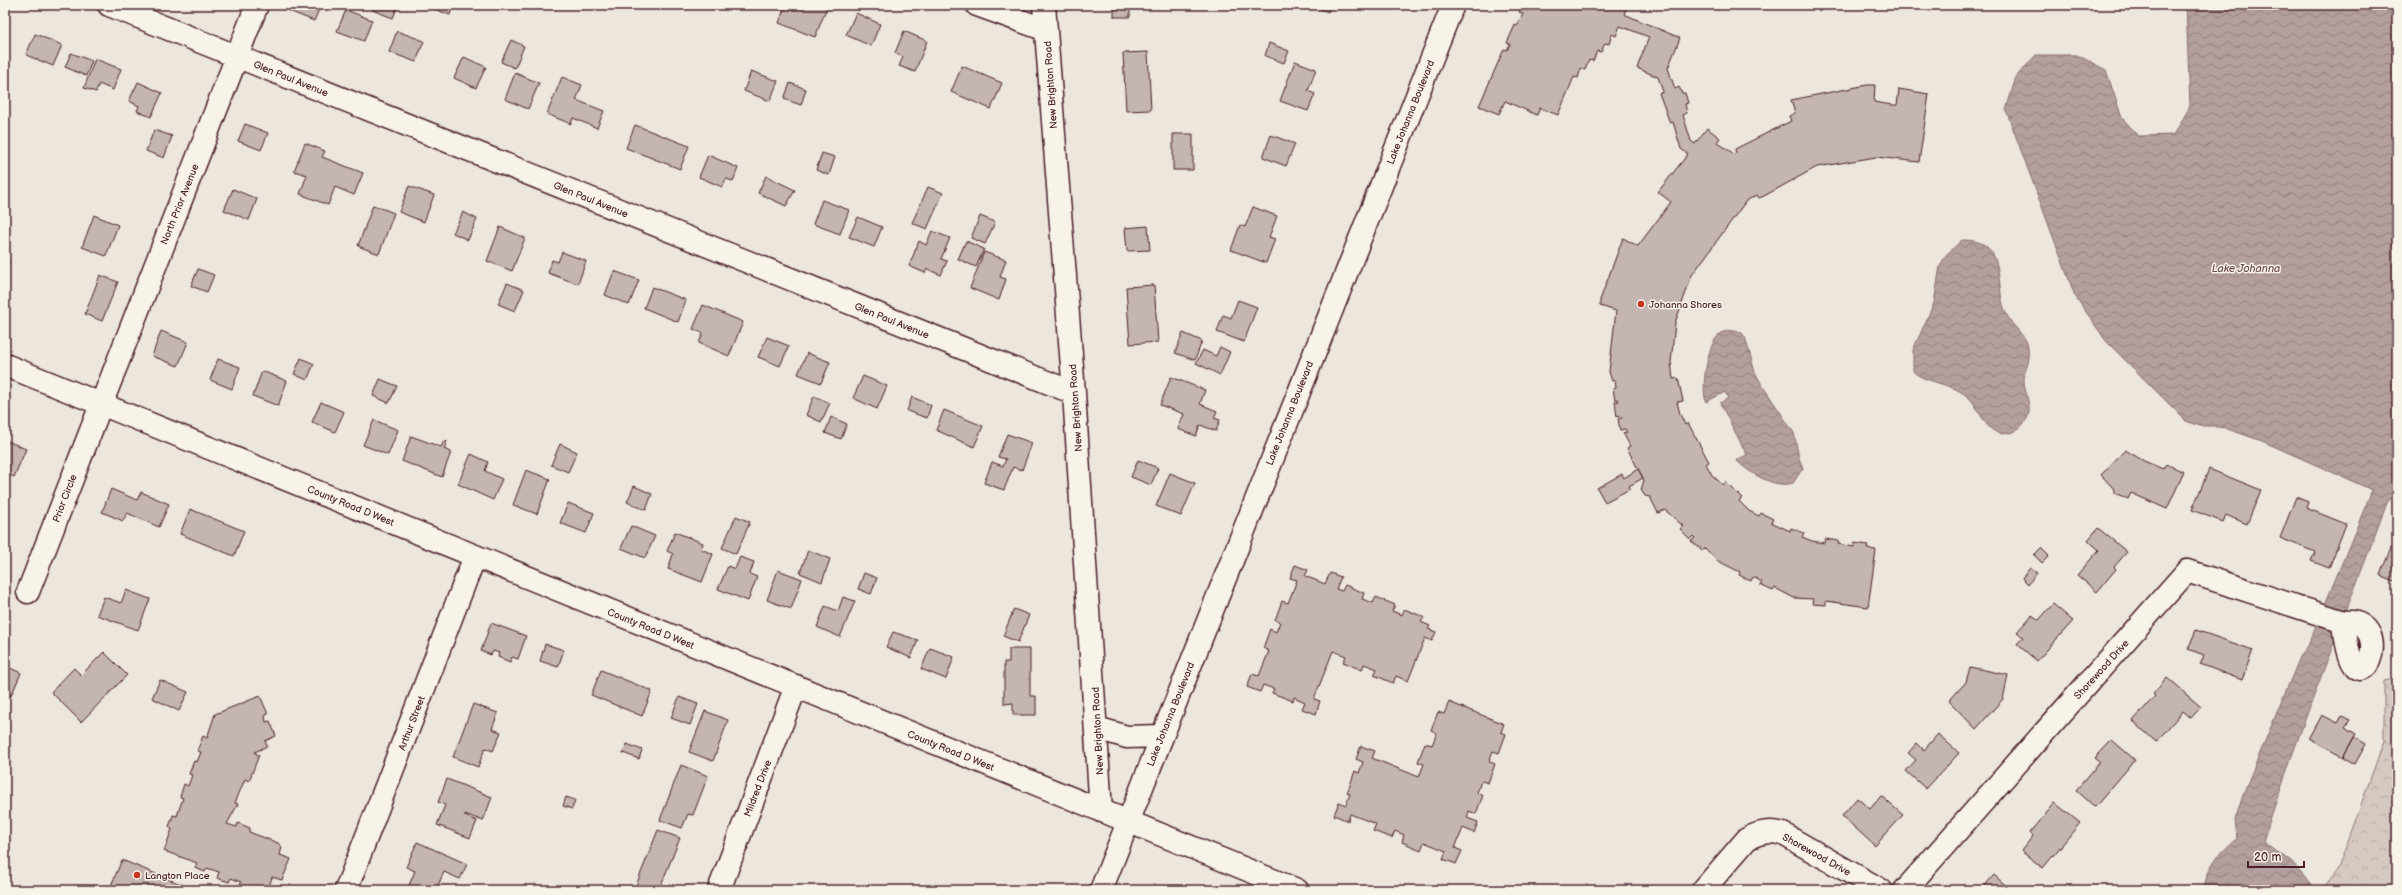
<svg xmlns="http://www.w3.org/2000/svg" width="2402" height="895" viewBox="0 0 2402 895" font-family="'Balsamiq Sans',sans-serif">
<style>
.forest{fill:url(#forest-crowns);stroke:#907476}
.water{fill:url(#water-waves);stroke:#896c6f}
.building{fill:#c4b5b0;stroke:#4a1f2b}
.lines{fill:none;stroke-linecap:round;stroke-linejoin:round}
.minor-casing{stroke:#4a1f2b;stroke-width:25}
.minor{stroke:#f7f3e8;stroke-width:22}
.poi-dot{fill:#c8321e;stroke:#f7f3e8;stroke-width:1.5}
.labels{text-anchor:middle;stroke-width:3;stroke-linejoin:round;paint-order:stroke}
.street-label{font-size:10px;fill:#4a1f2b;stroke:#f7f3e8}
.poi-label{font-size:10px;fill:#4a1f2b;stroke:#f7f3e8;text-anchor:start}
.water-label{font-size:11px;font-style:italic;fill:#6f4c53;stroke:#f7f3e8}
</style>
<defs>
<pattern id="forest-crowns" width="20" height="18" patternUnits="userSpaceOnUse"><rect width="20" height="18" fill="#d5c9c2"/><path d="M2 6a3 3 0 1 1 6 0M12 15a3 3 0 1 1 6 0" fill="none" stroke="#b8aca7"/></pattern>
<pattern id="water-waves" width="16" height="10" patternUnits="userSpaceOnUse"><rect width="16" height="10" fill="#b39f9d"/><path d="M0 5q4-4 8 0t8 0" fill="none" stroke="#948180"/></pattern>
</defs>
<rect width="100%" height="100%" fill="#ece6dd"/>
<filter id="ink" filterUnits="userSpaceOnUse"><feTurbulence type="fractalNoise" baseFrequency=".025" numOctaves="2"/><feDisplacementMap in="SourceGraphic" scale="8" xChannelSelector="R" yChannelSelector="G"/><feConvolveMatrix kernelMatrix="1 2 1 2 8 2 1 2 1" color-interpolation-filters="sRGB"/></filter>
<g filter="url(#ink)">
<path class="forest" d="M 2397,676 L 2397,890 L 2321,890 L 2339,866 L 2384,741 L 2384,681 L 2394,679 Z"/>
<path class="water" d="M 2186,5 L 2397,5 L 2397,490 L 2387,503 C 2345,616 2300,726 2263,841 L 2291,862 L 2316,890 L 2204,890 C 2206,869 2220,849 2237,839 L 2235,820 L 2245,789 L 2300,657 L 2308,646 L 2372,490 L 2262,441 L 2219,426 L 2200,426 L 2186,421 L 2106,341 L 2075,296 L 2006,110 L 2016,77 L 2036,55 L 2077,55 L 2106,70 L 2122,118 L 2139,136 L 2174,135 L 2190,106 Z
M 1962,240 C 2007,239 1995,280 2004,308 C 2009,325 2023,332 2027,343 C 2031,356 2025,367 2024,379 C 2024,399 2039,412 2018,429 C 2013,433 2004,435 1998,433 C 1983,428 1979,406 1967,396 C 1951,383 1922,382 1913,371 L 1913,350 L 1934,303 L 1940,266 L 1946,255 Z
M 1728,330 L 1741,332 L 1745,337 L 1755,372 L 1762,385 L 1794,433 L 1799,458 L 1803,468 L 1793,483 C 1775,489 1749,473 1736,460 L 1747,455 L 1720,403 L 1728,398 L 1725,392 L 1706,402 C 1701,387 1707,348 1717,337 C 1720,333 1724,332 1728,330 Z"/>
<path class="building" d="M 292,5 L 321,5 L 314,21 L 289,11 Z
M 374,5 L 398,5 L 393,18 L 372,10 Z
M 433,5 L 453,5 L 450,15 L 432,8 Z
M 772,5 L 821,5 L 827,7 L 815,37 L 779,23 L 784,9 Z
M 1114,5 L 1135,5 L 1135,8 L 1130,8 L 1130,17 L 1114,17 Z
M 1310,5 L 1331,5 L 1328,12 Z
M 1522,5 L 1628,5 L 1624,14 L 1680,38 L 1668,68 L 1675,89 L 1679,87 L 1682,93 L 1685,93 L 1688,103 L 1685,104 L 1687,113 L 1683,115 L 1691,141 L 1695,144 L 1707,128 L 1720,138 L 1717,142 L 1734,154 L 1736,153 L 1735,149 L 1791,121 L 1789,116 L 1795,113 L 1791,100 L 1867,85 L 1875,85 L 1874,102 L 1892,105 L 1897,105 L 1899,89 L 1929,94 L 1919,162 L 1876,157 L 1817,167 L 1764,196 L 1759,198 L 1757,195 L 1746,201 L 1692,275 L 1675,323 L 1671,362 L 1673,379 L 1678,378 L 1683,401 L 1677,402 L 1680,414 L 1685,425 L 1688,423 L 1709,462 L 1706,464 L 1712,475 L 1723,485 L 1726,482 L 1742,498 L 1739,501 L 1749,511 L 1759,516 L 1761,513 L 1773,519 L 1771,522 L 1790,531 L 1791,528 L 1804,533 L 1802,537 L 1812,541 L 1824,543 L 1825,539 L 1839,541 L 1838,544 L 1854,547 L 1854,543 L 1868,545 L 1867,549 L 1876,550 L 1868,607 L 1826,601 L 1826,605 L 1812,604 L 1813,599 L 1794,598 L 1775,588 L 1773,591 L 1760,585 L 1762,582 L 1753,577 L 1751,581 L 1739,575 L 1740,572 L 1716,560 L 1705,548 L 1702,550 L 1691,541 L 1695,538 L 1693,536 L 1690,539 L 1680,529 L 1683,526 L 1665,510 L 1658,513 L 1650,497 L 1645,496 L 1641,490 L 1644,480 L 1627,448 L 1630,446 L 1623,433 L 1627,432 L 1625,429 L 1620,430 L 1618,419 L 1622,418 L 1621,416 L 1617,417 L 1615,402 L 1619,401 L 1618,399 L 1615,400 L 1613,389 L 1616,388 L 1615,380 L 1612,381 L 1609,372 L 1616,311 L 1600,306 L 1600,300 L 1623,238 L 1638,246 L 1671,202 L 1658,192 L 1688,154 L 1681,149 L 1673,122 L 1670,123 L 1659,93 L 1663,92 L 1658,77 L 1637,68 L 1649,37 L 1620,26 L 1616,36 L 1612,34 L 1609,44 L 1605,43 L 1601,52 L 1597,51 L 1593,61 L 1589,60 L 1585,70 L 1581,68 L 1578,78 L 1574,77 L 1558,115 L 1540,108 L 1537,115 L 1505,101 L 1499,114 L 1479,106 L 1504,49 L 1507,50 L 1510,44 L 1507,43 L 1515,25 L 1517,26 L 1523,14 L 1519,12 Z
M 346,10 L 372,20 L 364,41 L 337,31 Z
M 856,13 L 880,24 L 871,46 L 846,35 Z
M 397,31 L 424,41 L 416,62 L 389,52 Z
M 904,31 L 927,41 L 915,72 L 899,66 L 903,57 L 895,53 Z
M 35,34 L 62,45 L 53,66 L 26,55 Z
M 511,40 L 524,46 L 515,68 L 501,62 Z
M 1269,43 L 1289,51 L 1284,63 L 1265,56 Z
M 1148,52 L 1151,110 L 1126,111 L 1123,53 Z
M 71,53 L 92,61 L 86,76 L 65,67 Z
M 464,57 L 486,67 L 476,88 L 454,78 Z
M 95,59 L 121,69 L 113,90 L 99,84 L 96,92 L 84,88 Z
M 1295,61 L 1316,69 L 1308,91 L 1315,94 L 1308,111 L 1280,101 Z
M 962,66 L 1002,83 L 991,109 L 951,92 Z
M 751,71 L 778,81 L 770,101 L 744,91 Z
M 515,73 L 539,83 L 528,109 L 505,99 Z
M 562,77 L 582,85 L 576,100 L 604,111 L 597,128 L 573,118 L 571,124 L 547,114 Z
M 138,82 L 162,93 L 151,117 L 137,111 L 139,106 L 129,101 Z
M 790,83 L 806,89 L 801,105 L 784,99 Z
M 245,124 L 268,133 L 261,150 L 238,141 Z
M 635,125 L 689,146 L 680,169 L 626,148 Z
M 154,130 L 172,136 L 164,158 L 146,151 Z
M 1173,134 L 1193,134 L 1193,170 L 1173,170 Z
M 1271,135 L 1295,144 L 1286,166 L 1263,157 Z
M 305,143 L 325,151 L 322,157 L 363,173 L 354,195 L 335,187 L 328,205 L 300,194 L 307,175 L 294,171 Z
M 822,153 L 835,157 L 829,175 L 816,170 Z
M 708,155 L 738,168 L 733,181 L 726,179 L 722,187 L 699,177 Z
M 766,176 L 795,190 L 786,206 L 758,193 Z
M 409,186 L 434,195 L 424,222 L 399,212 Z
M 928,187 L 943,193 L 927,229 L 912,223 Z
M 233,189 L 257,199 L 249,220 L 224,210 Z
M 822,200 L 849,210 L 840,234 L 813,224 Z
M 373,205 L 394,213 L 379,254 L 358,246 Z
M 1253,207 L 1277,216 L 1269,237 L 1275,239 L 1266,263 L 1231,250 L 1240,225 L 1245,227 Z
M 463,212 L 477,219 L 468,240 L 453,233 Z
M 94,215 L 118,225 L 106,256 L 82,247 Z
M 980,216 L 995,222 L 985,244 L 971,238 Z
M 858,217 L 882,227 L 874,247 L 849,237 Z
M 1148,226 L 1150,250 L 1127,251 L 1125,228 Z
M 500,227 L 525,238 L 512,271 L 487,261 Z
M 932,231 L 950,238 L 941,259 L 947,261 L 941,275 L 927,269 L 925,273 L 909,266 L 919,241 L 926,245 Z
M 966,241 L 984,249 L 976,267 L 958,259 Z
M 562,252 L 586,261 L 578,284 L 548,273 L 552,260 L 558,262 Z
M 984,252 L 1006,260 L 1000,277 L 1006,279 L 999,300 L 970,288 Z
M 5,260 L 9,262 L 5,271 Z
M 198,269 L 214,275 L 207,292 L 191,286 Z
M 614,271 L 639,280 L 629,305 L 605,295 Z
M 100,275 L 118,282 L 102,321 L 85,314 Z
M 507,283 L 524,290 L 515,311 L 498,304 Z
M 1154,285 L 1158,342 L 1130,344 L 1126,287 Z
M 652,287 L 686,300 L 678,322 L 644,308 Z
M 1238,300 L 1257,307 L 1244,342 L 1217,332 L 1223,315 L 1231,318 Z
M 703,305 L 743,322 L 729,356 L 699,343 L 703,333 L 693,329 Z
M 161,331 L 188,342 L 178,366 L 152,356 Z
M 1183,333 L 1202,341 L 1195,360 L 1175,353 Z
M 767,337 L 789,346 L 780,366 L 758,357 Z
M 1220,347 L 1230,352 L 1220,375 L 1196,363 L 1203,350 L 1216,356 Z
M 807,353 L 830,362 L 821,383 L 798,374 Z
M 301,358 L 314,364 L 307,380 L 294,374 Z
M 218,359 L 240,367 L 232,389 L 210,380 Z
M 262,371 L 287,381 L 278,406 L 253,396 Z
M 863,376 L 887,386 L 877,409 L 853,398 Z
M 1171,377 L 1205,390 L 1200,404 L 1217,411 L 1214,418 L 1220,420 L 1216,431 L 1200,425 L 1196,436 L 1178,429 L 1184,414 L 1160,405 Z
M 380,379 L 397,386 L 389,403 L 373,396 Z
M 814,396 L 830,403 L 821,422 L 806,415 Z
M 912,397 L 931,405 L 927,418 L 907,411 Z
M 321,402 L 344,412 L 335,432 L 312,422 Z
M 944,410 L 983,426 L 974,447 L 936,430 Z
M 831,417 L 847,424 L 841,439 L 825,433 Z
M 374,420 L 398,430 L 388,455 L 363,445 Z
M 1007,434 L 1032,443 L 1022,470 L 1013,467 L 1004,490 L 984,483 L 992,462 L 1003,466 L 1006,459 L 998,457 Z
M 411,436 L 441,447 L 444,441 L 447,441 L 444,449 L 451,452 L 442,477 L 402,461 Z
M 5,440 L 26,449 L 14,477 L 5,473 Z
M 560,444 L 577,452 L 568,472 L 551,465 Z
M 2125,450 L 2144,461 L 2163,469 L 2166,464 L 2184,472 L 2167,509 L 2131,493 L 2128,499 L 2115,493 L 2115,490 L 2101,475 Z
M 471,454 L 488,462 L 485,471 L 502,479 L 493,500 L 458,484 Z
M 1138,460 L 1158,468 L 1151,485 L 1131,477 Z
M 1638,469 L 1643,478 L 1629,486 L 1630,489 L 1605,502 L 1597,488 L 1622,474 L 1624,478 Z
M 2209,469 L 2261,490 L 2247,524 L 2226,515 L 2223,522 L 2192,510 Z
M 526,470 L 550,479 L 537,514 L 513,505 Z
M 1170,473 L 1195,483 L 1181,516 L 1156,506 Z
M 634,486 L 652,494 L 646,510 L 627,502 Z
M 111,489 L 137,500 L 141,492 L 169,504 L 159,527 L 127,513 L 123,521 L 102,512 Z
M 2296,497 L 2308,502 L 2306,508 L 2346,524 L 2329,568 L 2311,561 L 2315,552 L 2280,538 Z
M 568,503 L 594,513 L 586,533 L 560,523 Z
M 190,509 L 244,531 L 234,556 L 180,534 Z
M 736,516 L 750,522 L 736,554 L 722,548 Z
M 631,526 L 655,536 L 645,558 L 621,548 Z
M 2098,528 L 2127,552 L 2114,567 L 2116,569 L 2097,592 L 2077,575 L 2099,550 L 2088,540 Z
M 675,532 L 703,543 L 701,549 L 713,554 L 702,582 L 668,569 L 673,554 L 667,551 Z
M 2041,548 L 2049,556 L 2042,563 L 2034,555 Z
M 2391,548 L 2397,550 L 2397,582 L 2380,575 Z
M 808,550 L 830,559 L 822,582 L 800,573 Z
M 740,557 L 754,562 L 750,574 L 757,577 L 748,601 L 718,589 L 728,566 L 735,569 Z
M 1295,565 L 1308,570 L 1305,576 L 1325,584 L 1330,573 L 1341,577 L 1336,589 L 1342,591 L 1345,585 L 1364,593 L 1362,599 L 1373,603 L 1376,597 L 1395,605 L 1392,611 L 1402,615 L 1404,609 L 1424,617 L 1421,622 L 1430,626 L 1428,629 L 1436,632 L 1432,641 L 1425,638 L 1408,681 L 1396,676 L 1393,683 L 1374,675 L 1377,669 L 1364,664 L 1362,670 L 1343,662 L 1346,656 L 1333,651 L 1314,699 L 1320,701 L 1316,714 L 1302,709 L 1305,702 L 1294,697 L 1293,701 L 1272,693 L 1274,689 L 1263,685 L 1260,692 L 1247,687 L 1252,674 L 1259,676 L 1269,651 L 1263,648 L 1270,629 L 1276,632 L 1280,622 L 1275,620 L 1282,601 L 1288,603 L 1297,580 L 1290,578 Z
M 2030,568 L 2037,573 L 2028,584 L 2022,578 Z
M 778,570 L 802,579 L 791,609 L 767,600 Z
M 864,573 L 877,578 L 871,594 L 858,589 Z
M 126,590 L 150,599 L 138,630 L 97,615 L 104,597 L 121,603 Z
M 843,597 L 855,601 L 840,637 L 817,627 L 825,606 L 838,611 Z
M 2053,604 L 2073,621 L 2037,661 L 2017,644 L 2023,637 L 2017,632 L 2032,615 L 2039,620 Z
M 1014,609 L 1029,615 L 1018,642 L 1003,636 Z
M 491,623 L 526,636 L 518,659 L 512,657 L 510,662 L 498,657 L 499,653 L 493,651 L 491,655 L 481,651 Z
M 2196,630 L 2253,650 L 2242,680 L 2200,664 L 2204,655 L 2188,649 Z
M 893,632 L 918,640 L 911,658 L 886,647 Z
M 545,644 L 564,650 L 558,667 L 540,661 Z
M 930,648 L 954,657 L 946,679 L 921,669 Z
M 1009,649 L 1030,649 L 1030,696 L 1036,696 L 1036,715 L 1013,715 L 1013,703 L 1004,704 L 1004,662 L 1009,662 Z
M 104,652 L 127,675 L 81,722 L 51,692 L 74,668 L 81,675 Z
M 5,662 L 8,663 L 6,666 L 21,673 L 11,696 L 5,693 Z
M 1970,667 L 2008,675 L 2003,699 L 1976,729 L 1949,701 L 1966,682 Z
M 601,670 L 652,691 L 642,716 L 591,695 Z
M 2167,678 L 2201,707 L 2191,718 L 2183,711 L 2156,742 L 2133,721 L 2155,696 L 2153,694 Z
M 160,680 L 188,692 L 179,711 L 152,698 Z
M 260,696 L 268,714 L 265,716 L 266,722 L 270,721 L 276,736 L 265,741 L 267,746 L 255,752 L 255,753 L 259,755 L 249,781 L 245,779 L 235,803 L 238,804 L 227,824 L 237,827 L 238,823 L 250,828 L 249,832 L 278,843 L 282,847 L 280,855 L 291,859 L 282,880 L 272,877 L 268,890 L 247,890 L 239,887 L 241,882 L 231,878 L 229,882 L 217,878 L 219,872 L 207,868 L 205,872 L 195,868 L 197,863 L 164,851 L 172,829 L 169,827 L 173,815 L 177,816 L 183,798 L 180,797 L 184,784 L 188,786 L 192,775 L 189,774 L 194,761 L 197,762 L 201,752 L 197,751 L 203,736 L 207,738 L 215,714 Z
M 679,697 L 698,704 L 690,725 L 671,718 Z
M 1449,702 L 1504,724 L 1501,732 L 1506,734 L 1499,753 L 1493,751 L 1489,761 L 1495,764 L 1488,783 L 1481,781 L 1477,793 L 1483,795 L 1476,814 L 1469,811 L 1467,818 L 1478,822 L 1474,833 L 1463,828 L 1455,848 L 1462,851 L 1456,864 L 1443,859 L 1446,851 L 1424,842 L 1421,850 L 1402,842 L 1404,835 L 1395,831 L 1392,838 L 1373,831 L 1376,824 L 1350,814 L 1348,821 L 1334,815 L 1339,802 L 1346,805 L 1350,794 L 1347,793 L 1355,771 L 1359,773 L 1363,762 L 1356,759 L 1361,746 L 1375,751 L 1372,758 L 1419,777 L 1424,764 L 1418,762 L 1425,743 L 1432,745 L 1437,733 L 1431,730 L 1438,712 L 1444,714 Z
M 473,704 L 498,713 L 492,729 L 501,732 L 493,751 L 485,748 L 478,767 L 453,757 Z
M 705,711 L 728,720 L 713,761 L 689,752 Z
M 2322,715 L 2338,723 L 2342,716 L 2350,720 L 2345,727 L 2356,734 L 2343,757 L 2309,739 Z
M 1938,734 L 1959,753 L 1926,789 L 1906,771 L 1916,760 L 1908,753 L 1917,743 L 1924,750 Z
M 2354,737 L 2366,744 L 2355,764 L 2343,757 Z
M 2112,740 L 2135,760 L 2095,807 L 2076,790 L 2100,762 L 2095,758 Z
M 627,744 L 642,750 L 639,759 L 623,753 Z
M 681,765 L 708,776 L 693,815 L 688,814 L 682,828 L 660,820 Z
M 447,779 L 492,797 L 483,821 L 465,814 L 465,816 L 477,821 L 470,838 L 437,825 L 445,805 L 438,802 Z
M 1881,796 L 1903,815 L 1875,846 L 1842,816 L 1857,798 L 1870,809 Z
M 566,797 L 575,800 L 572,809 L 563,806 Z
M 2055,803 L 2080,823 L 2043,868 L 2021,851 L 2033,836 L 2030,833 Z
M 658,830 L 680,838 L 659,890 L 641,890 L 635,888 Z
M 417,842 L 467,864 L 460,879 L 444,872 L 436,890 L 407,890 L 415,871 L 406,867 Z
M 122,860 L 195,890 L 109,890 Z
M 1994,875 L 2011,890 L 1981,890 Z"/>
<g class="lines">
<g class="minor-casing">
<path id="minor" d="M 109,5 L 1074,393
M 977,5 L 1046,30
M 1044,5 L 1074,393 L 1101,811
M 5,365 L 1297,890
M 28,592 L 257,5
M 1097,728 L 1127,737 L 1161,736
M 346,890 L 475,556
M 719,890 L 796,686
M 1101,890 L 1453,5
M 1703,890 L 1747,839 C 1759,832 1770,830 1783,834 L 1881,890
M 1905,890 L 2187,571 L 2344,622 C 2402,617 2353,730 2344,622"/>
</g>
<use href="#minor" class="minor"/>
</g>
</g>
<g class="poi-dot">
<circle cx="1641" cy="304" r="4"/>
<circle cx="137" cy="875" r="4"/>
</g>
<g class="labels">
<g class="street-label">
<text transform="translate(291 78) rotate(22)" y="4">Glen Paul Avenue</text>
<text transform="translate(1050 85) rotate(-94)" y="4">New Brighton Road</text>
<text transform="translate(1410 112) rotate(-68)" y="4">Lake Johanna Boulevard</text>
<text transform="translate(591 199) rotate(22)" y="4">Glen Paul Avenue</text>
<text transform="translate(179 204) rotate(-68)" y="4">North Prior Avenue</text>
<text transform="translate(892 320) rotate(22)" y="4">Glen Paul Avenue</text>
<text transform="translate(1075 408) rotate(-94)" y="4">New Brighton Road</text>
<text transform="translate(1289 413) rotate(-68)" y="4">Lake Johanna Boulevard</text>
<text transform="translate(64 498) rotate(-69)" y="4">Prior Circle</text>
<text transform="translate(351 505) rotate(22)" y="4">County Road D West</text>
<text transform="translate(651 628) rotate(22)" y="4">County Road D West</text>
<text transform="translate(2101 669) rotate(-48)" y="4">Shorewood Drive</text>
<text transform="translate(1170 714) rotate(-68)" y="4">Lake Johanna Boulevard</text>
<text transform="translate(411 723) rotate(-69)" y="4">Arthur Street</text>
<text transform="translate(1097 731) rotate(-93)" y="4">New Brighton Road</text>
<text transform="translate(951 750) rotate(22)" y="4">County Road D West</text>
<text transform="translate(757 788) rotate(-69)" y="4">Mildred Drive</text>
<text transform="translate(1817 854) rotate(29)" y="4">Shorewood Drive</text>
</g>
<g class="poi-label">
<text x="1649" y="308">Johanna Shores</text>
<text x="145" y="879">Langton Place</text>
</g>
<g class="water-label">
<text x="2246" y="272">Lake Johanna</text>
</g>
</g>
<rect width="2402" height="895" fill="none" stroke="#f7f3e8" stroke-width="20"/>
<rect x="10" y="10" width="2382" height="875" fill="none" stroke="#4a1f2b" stroke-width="1.5" filter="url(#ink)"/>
<path d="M2248 861v6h56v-6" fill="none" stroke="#4a1f2b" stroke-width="2"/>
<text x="2254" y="861" font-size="12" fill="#4a1f2b" stroke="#f7f3e8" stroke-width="3" paint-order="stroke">20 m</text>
</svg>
